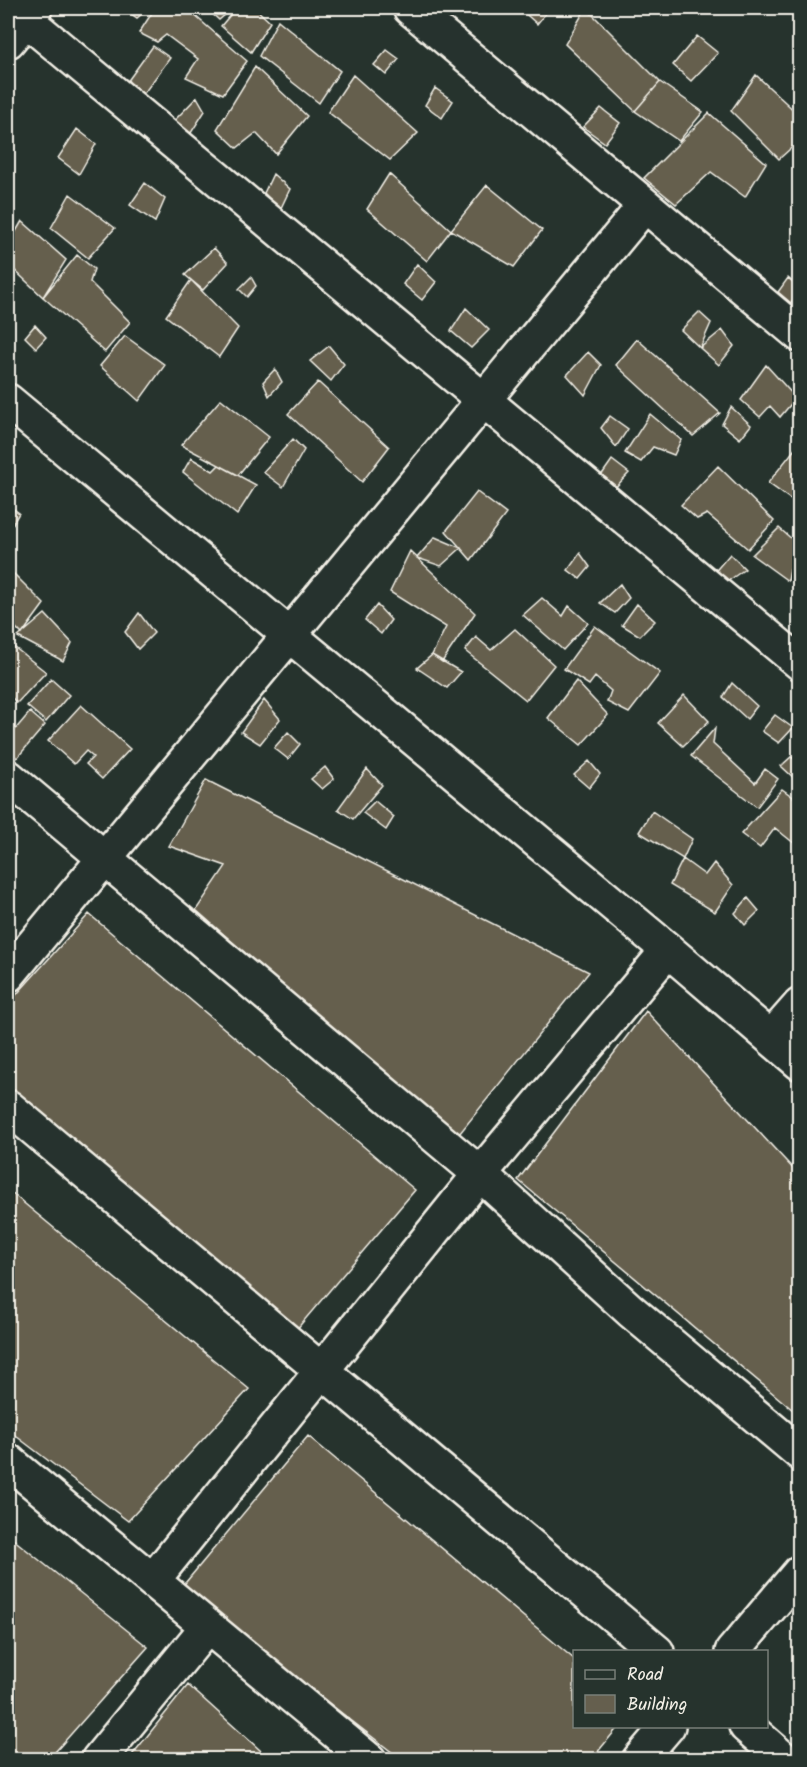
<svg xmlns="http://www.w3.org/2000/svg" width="807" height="1767" viewBox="0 0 807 1767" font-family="Kalam,sans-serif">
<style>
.building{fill:#655f4e;stroke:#f4f1e8;stroke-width:1.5}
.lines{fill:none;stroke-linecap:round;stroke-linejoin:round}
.minor-casing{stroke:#f4f1e8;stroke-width:38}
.minor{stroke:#26332d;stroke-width:33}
</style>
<rect width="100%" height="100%" fill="#26332d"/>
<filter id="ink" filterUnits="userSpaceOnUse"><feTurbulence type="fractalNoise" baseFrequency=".0167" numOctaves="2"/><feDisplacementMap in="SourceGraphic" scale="12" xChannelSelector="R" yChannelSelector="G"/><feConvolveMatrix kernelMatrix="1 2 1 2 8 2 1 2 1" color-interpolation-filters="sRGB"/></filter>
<g filter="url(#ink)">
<path class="building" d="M 123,8 L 149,8 L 137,18 Z
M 155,8 L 186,8 L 247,61 L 223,94 L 186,77 L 198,59 L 166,35 L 157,42 L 139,33 Z
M 206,8 L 233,8 L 219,20 Z
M 236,8 L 255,8 L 270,22 L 251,52 L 221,26 Z
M 519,8 L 550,8 L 537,24 Z
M 586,8 L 660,82 L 635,111 L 565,44 Z
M 278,20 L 340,71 L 319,103 L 259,56 Z
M 697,36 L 718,53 L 691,81 L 673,65 Z
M 153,46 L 170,58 L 142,96 L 127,82 Z
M 387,50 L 399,59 L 386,75 L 374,65 Z
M 255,67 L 307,116 L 276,154 L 256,133 L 237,148 L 217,129 Z
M 353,75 L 418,133 L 390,160 L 328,112 Z
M 756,75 L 800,116 L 800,140 L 779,159 L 731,111 Z
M 660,82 L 703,112 L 679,141 L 635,111 Z
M 435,88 L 453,101 L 442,118 L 425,105 Z
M 197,97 L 205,111 L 189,136 L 172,123 Z
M 601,108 L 620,123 L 605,143 L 583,127 Z
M 709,113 L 766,163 L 745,197 L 711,172 L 676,204 L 644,178 Z
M 77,129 L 96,144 L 79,174 L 58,158 Z
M 273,174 L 290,189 L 280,210 L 264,193 Z
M 389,174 L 451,230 L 427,261 L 367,209 Z
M 145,183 L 165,199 L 155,222 L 130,205 Z
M 487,185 L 542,230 L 514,267 L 451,230 Z
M 70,194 L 115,228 L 88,258 L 51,228 Z
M 22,221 L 66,260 L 43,297 L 8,264 L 8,245 Z
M 214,248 L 228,263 L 203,290 L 185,275 Z
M 77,255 L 94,269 L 90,282 L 130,322 L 105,352 L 43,297 Z
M 417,264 L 436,282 L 422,300 L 403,284 Z
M 251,277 L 256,286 L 247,297 L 239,289 Z
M 788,278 L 800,288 L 791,303 L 778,292 Z
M 191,280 L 238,328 L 219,357 L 166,316 Z
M 466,308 L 489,330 L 471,348 L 451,331 Z
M 699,312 L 711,323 L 700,348 L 681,330 Z
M 35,325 L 46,337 L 36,348 L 25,337 Z
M 722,330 L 734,346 L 719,365 L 700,348 Z
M 125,336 L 165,365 L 139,401 L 100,366 Z
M 637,339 L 720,413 L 693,436 L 616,365 Z
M 329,346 L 344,364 L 331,381 L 310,361 Z
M 588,352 L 601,365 L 585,395 L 567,375 Z
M 766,365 L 796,398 L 780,417 L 770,406 L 760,417 L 741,400 Z
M 275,369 L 282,382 L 269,396 L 263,382 Z
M 318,382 L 389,447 L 362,482 L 288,414 Z
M 221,399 L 269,437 L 238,475 L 181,445 Z
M 731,407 L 751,425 L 740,439 L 722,424 Z
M 650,414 L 681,440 L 674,455 L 653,447 L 641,462 L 625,453 Z
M 610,416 L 628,429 L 616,447 L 601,428 Z
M 293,439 L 304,450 L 283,487 L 263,472 Z
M 798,445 L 800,495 L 793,501 L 768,483 Z
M 191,458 L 213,471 L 219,465 L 256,485 L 237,515 L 183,472 Z
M 612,460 L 629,473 L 611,492 L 598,480 Z
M 718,466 L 774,521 L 748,549 L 707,514 L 697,519 L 681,505 Z
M 477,492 L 506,514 L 471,560 L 446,531 Z
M 8,505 L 19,513 L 8,532 Z
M 779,528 L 800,546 L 800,575 L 790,570 L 788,581 L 752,555 Z
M 435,537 L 461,548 L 441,566 L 417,558 Z
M 410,551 L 475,613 L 442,662 L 432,655 L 446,627 L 390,592 Z
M 580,553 L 590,567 L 580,579 L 568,570 Z
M 730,554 L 745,569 L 728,581 L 712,575 Z
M 8,568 L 44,604 L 22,634 L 8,620 Z
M 620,584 L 629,598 L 615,613 L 600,603 Z
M 542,598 L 563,616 L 569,606 L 588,623 L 563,650 L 523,615 Z
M 637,604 L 655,621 L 640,636 L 622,625 Z
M 377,605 L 391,620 L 381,634 L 365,620 Z
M 139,613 L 154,633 L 138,649 L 125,632 Z
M 45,614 L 72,643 L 63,661 L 18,637 Z
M 595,626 L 660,673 L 629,713 L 607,702 L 611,691 L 595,677 L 589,685 L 564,669 Z
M 515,629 L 554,665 L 526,700 L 465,651 L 476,637 L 491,650 Z
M 10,644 L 46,672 L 17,703 L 8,694 L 8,648 Z
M 432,655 L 461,672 L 447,688 L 417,668 Z
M 51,679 L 69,695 L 46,722 L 27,706 Z
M 576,681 L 608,715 L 581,745 L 548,718 Z
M 732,683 L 757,706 L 747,719 L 723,697 Z
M 684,695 L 709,721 L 683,746 L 658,723 Z
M 264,700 L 280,719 L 260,744 L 241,732 Z
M 81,705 L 130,749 L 102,779 L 86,764 L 93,757 L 86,751 L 74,764 L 48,741 Z
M 30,712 L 45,725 L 17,758 L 8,750 L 8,738 Z
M 775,715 L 793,728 L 779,743 L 762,731 Z
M 715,728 L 713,744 L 755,783 L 765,769 L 778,779 L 757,807 L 691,756 Z
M 288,732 L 300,744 L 288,759 L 274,748 Z
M 791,757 L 800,762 L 800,775 L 796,780 L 781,766 Z
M 589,761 L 600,774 L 589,788 L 574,775 Z
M 325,767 L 334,779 L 322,789 L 311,779 Z
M 367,769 L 382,785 L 353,819 L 338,809 Z
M 206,780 L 589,972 L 456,1138 L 196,910 L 226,866 L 169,846 Z
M 782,789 L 800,802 L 800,848 L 775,828 L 760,848 L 741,834 Z
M 375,801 L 394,817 L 386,830 L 363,813 Z
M 652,811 L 692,839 L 683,859 L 639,832 Z
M 683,859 L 705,875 L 714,863 L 733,885 L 715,912 L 670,885 Z
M 748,898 L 759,911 L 745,925 L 735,913 Z
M 89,914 L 415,1190 L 296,1330 L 8,1087 L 8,1004 Z
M 646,1011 L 800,1176 L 800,1416 L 518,1180 Z
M 8,1190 L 249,1389 L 128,1521 L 8,1430 Z
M 308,1436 L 574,1659 L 574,1726 L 619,1726 L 591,1760 L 402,1760 L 181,1588 Z
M 8,1535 L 148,1647 L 48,1760 L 8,1760 Z
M 188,1685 L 271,1760 L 128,1760 Z"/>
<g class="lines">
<g class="minor-casing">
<path id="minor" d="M 12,8 L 800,663
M 410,8 L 800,335
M 8,41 L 35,8
M 8,401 L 668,950 L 800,1063
M 8,777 L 480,1174 L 631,1311 L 800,1453
M 8,975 L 645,205
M 771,1038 L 800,1005
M 8,1107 L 657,1652
M 8,1461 L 369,1760
M 153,1580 L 480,1174 L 668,950
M 732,1652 L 800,1572
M 746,1726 L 785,1760
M 98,1760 L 207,1627
M 639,1760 L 668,1726"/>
</g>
<use href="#minor" class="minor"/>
</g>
</g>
<rect width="807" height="1767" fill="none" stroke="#26332d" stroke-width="30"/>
<rect x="15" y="15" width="777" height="1737" fill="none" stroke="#f4f1e8" stroke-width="2" filter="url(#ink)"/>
<rect x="573" y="1650" width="195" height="78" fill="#26332d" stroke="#787f78" stroke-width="1.5"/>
<rect x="585" y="1670" width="30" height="9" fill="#26332d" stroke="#787f78" stroke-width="1.5"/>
<text x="627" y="1680" font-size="18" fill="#f4f1e8">Road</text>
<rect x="585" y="1695" width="30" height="18" fill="#655f4e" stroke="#787f78" stroke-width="1.5"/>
<text x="627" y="1710" font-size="18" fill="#f4f1e8">Building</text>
</svg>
